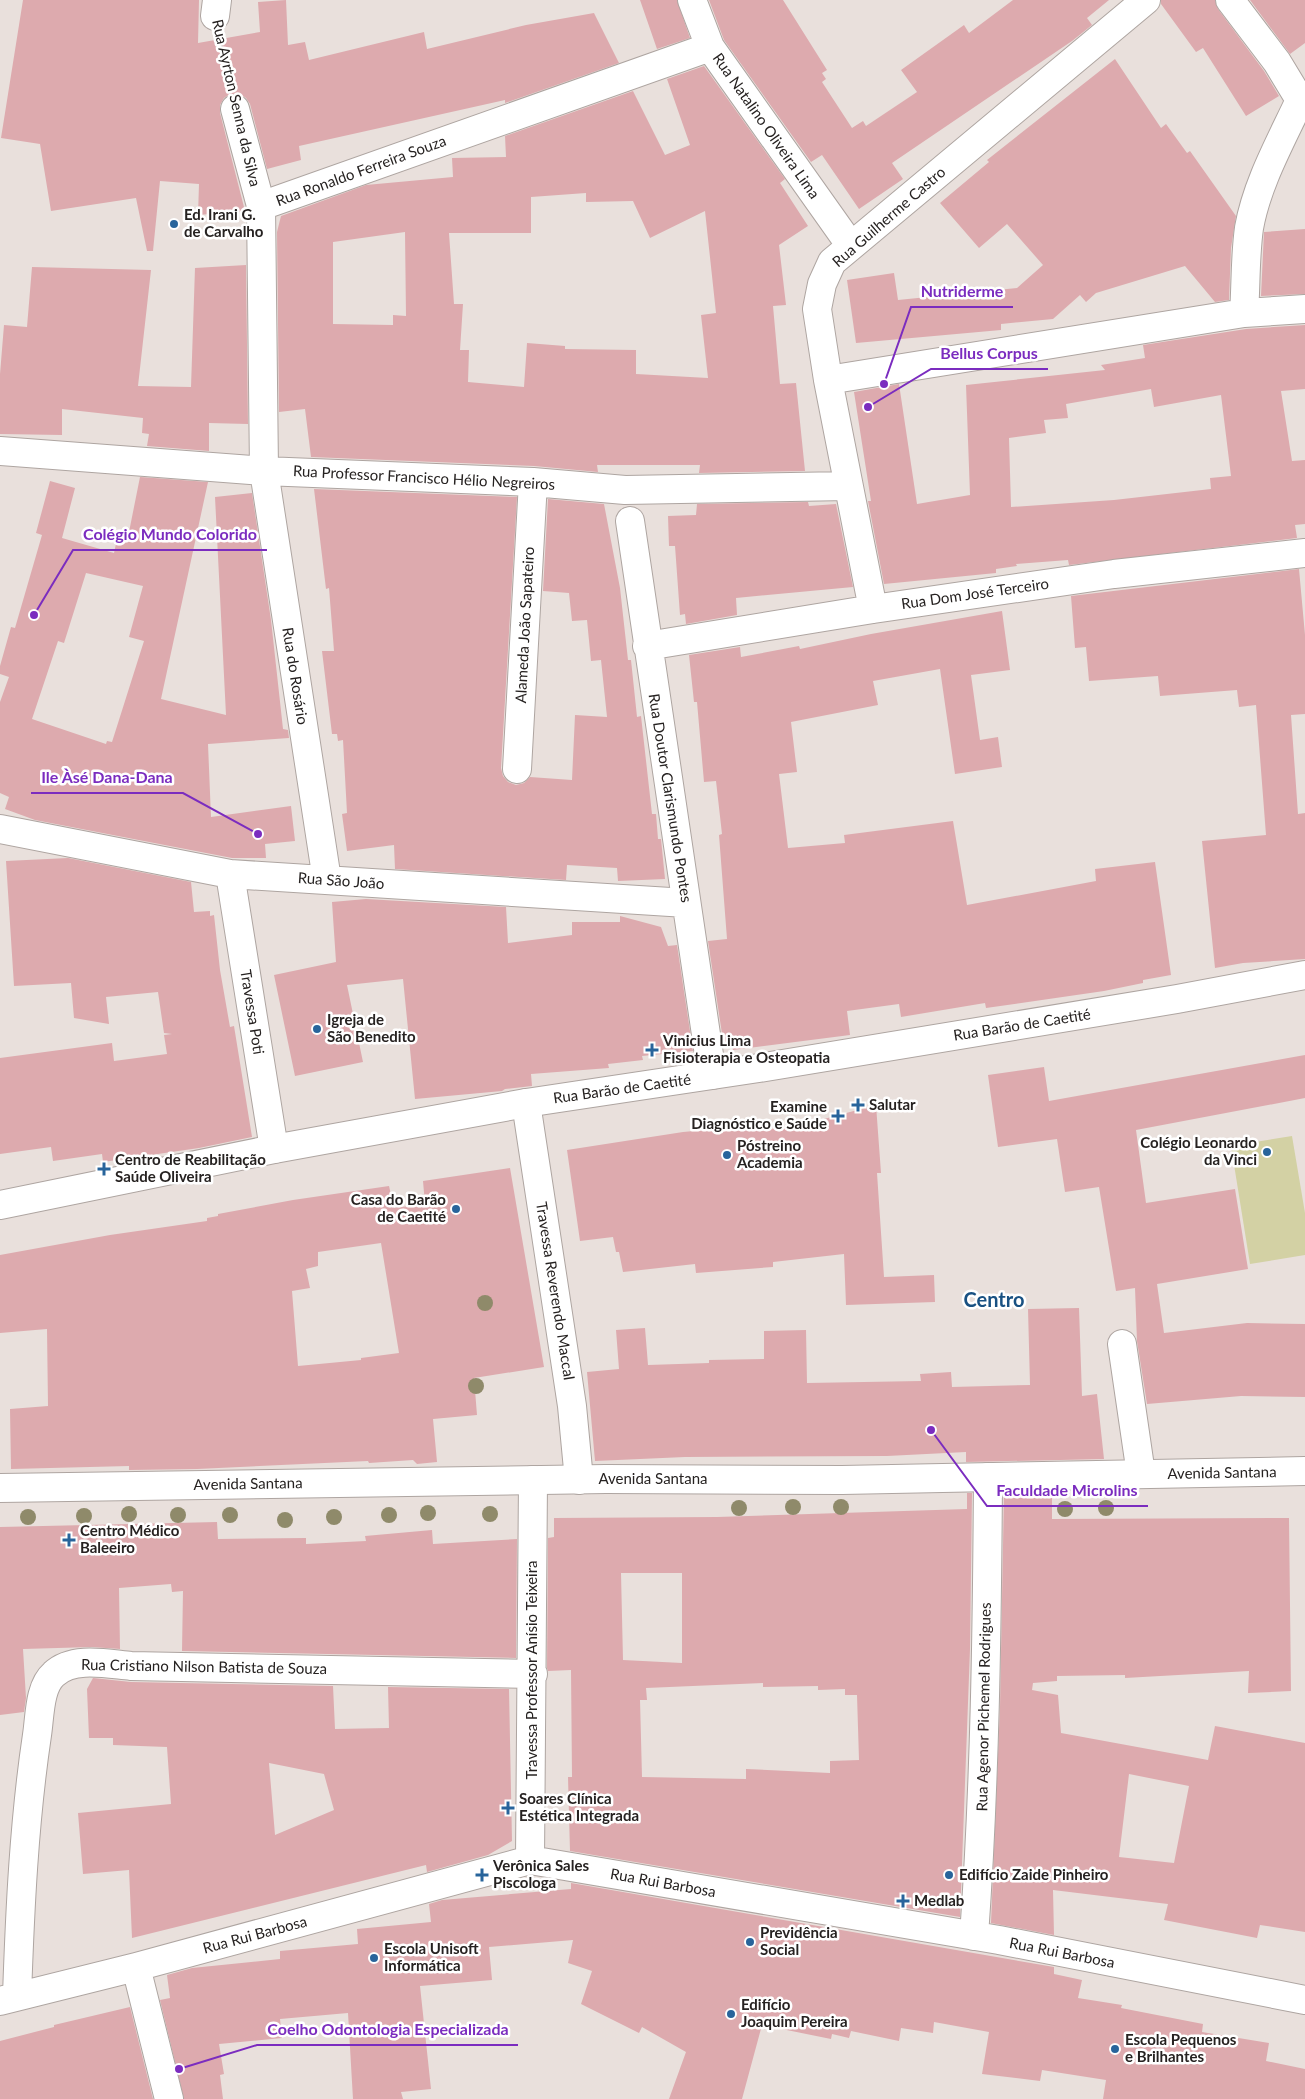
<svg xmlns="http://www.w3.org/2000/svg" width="1305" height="2099" viewBox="0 0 1305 2099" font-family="Lato,sans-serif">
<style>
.green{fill:#d3d1a4}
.building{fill:#ddaaae;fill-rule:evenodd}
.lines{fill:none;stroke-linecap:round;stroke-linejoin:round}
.minor-casing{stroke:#aea5a1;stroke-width:30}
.major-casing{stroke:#aea5a1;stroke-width:30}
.path{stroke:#a09996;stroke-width:3;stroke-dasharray:2.5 2.5;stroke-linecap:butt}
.minor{stroke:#fff;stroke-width:28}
.major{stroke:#fff;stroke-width:28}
.tree{fill:#8f8a6a}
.poi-dot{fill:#28649b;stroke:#fff;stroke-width:2}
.labels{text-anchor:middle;stroke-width:5;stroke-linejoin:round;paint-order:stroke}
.street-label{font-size:15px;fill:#262221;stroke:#fff}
.poi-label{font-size:15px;font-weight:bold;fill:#262221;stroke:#fff;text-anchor:start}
.district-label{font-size:20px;font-weight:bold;fill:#195182;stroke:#fff}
.leader{fill:none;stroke:#7b2cbf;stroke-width:2}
.callout-dot{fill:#7b2cbf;stroke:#fff;stroke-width:2}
.callout-label{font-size:16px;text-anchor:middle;font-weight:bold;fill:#7b2cbf;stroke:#fff;stroke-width:5;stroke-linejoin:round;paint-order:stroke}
</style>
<rect width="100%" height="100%" fill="#e9e0dc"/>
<path class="green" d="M 1292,1136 L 1305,1213 L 1305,1255 L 1250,1264 L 1231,1146 Z"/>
<path class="building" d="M 23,0 L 199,0 L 198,43 L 260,32 L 258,2 L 286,0 L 288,45 L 305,42 L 309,60 L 424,32 L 427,49 L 526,25 L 594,13 L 619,63 L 505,103 L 505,100 L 299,146 L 301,160 L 267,169 L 250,104 L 246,98 L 240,94 L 230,94 L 224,98 L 220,105 L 220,113 L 245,211 L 198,215 L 199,184 L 160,181 L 153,251 L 147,251 L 136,198 L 51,211 L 40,144 L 1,138 Z
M 640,0 L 677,0 L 690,38 L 657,49 Z
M 709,0 L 783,0 L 827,70 L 822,73 L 826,79 L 822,82 L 852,128 L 863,121 L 866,126 L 917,92 L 901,70 L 964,25 L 969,33 L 1013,0 L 1109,0 L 1087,18 L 1092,25 L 1072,41 L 892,163 L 903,179 L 859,209 L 822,155 L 811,162 L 724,40 Z
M 1161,0 L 1215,0 L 1218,9 L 1264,71 L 1279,96 L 1246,116 L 1203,48 L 1196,52 L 1161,4 Z
M 1250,0 L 1305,0 L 1305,43 L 1290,54 Z
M 1115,59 L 1161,128 L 1166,124 L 1187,153 L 1190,151 L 1236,216 L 1231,248 L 1229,300 L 1215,302 L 1185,266 L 1096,293 L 1086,302 L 1080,295 L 1053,319 L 1001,324 L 1001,330 L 856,343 L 847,280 L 894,273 L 898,300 L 1017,288 L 1043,265 L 1007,224 L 979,248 L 940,203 L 989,162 L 987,160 Z
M 704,66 L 785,179 L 780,183 L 808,226 L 779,245 L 786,305 L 773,306 L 780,384 L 796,383 L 805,471 L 699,473 L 700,465 L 597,465 L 598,472 L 534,466 L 311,457 L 305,409 L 279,412 L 277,232 L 281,216 L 366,185 L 453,177 L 452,158 L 506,157 L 505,136 L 633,91 L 665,155 L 690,145 L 667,79 ZM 586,193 L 586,202 L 633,201 L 650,238 L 705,211 L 716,313 L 701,315 L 708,378 L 636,374 L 636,350 L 565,349 L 565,346 L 527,343 L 524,387 L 468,382 L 469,350 L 460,350 L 463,304 L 454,304 L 449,233 L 531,233 L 531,197 ZM 405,232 L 406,316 L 393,315 L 393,325 L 333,324 L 333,242 Z
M 1305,229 L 1305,294 L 1261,296 L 1264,232 Z
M 246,265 L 248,424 L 209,423 L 209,451 L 147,446 L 149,434 L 142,433 L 143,418 L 62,409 L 62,435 L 0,434 L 0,374 L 4,325 L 27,327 L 32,267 L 151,270 L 138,386 L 191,387 L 195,268 Z
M 1305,325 L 1305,389 L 1281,391 L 1292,461 L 1305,460 L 1305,524 L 1295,525 L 1297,538 L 1069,565 L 1068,560 L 1016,564 L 1017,566 L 996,569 L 996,573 L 884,584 L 868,501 L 871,501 L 854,392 L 899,384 L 917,504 L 970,495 L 966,385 L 1105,370 L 1101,365 L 1145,358 L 1143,345 L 1246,329 ZM 1151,389 L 1154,407 L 1221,395 L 1231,476 L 1210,478 L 1211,489 L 1114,500 L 1011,507 L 1009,438 L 1046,433 L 1044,420 L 1068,418 L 1066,404 Z
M 140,477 L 208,482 L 161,699 L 226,715 L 215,497 L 252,493 L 271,620 L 283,729 L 288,730 L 289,738 L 208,744 L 211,817 L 291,806 L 295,841 L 265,844 L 266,858 L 232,858 L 35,820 L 5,809 L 9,797 L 0,793 L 0,702 L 9,677 L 0,674 L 0,666 L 11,627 L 15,628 L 42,535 L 36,533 L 50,481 L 75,488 L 62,538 L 114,553 L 119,530 L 129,532 ZM 86,573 L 143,586 L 129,637 L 144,641 L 112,742 L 107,741 L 106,744 L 32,719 L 58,641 L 64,643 Z
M 314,489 L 517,497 L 501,768 L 503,776 L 508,782 L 516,785 L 524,783 L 530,777 L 572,780 L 575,715 L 607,717 L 601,660 L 591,661 L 587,620 L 572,621 L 569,593 L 543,591 L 548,499 L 604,504 L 620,588 L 628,660 L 631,660 L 637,717 L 641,716 L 652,814 L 656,814 L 658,839 L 661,839 L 665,879 L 618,881 L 617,868 L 567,865 L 566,880 L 395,869 L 394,845 L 347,851 L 342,814 L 347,813 L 343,740 L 338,741 L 337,734 L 332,734 L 322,651 L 334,651 L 329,588 L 326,589 Z
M 808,502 L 809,506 L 836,504 L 853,587 L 736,598 L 737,615 L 686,624 L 685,614 L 680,615 L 675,546 L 669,546 L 668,516 L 696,515 L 697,504 Z
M 1299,569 L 1305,635 L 1305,714 L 1291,715 L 1298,814 L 1305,813 L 1305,959 L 1243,963 L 1215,968 L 1202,841 L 1266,835 L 1256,705 L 1239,707 L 1237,690 L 1160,696 L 1158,676 L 1089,681 L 1086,647 L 1075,648 L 1071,596 Z
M 1002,611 L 1010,670 L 971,675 L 980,740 L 998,737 L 1002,767 L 955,774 L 940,669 L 873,681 L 878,705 L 791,722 L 797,772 L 779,774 L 788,848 L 845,843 L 844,835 L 953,821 L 967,905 L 1096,881 L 1095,869 L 1155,862 L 1171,975 L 1143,980 L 1143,983 L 1104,991 L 986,1008 L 985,1003 L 901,1017 L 899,1004 L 847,1011 L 850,1035 L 733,1050 L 732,1046 L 724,1047 L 708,941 L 727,939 L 719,835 L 722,834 L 716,781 L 704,782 L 697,702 L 694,702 L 689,655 L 740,647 L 741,657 L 799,646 L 800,649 L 871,634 Z
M 68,858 L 191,882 L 194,912 L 210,911 L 210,916 L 214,915 L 220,970 L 230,1027 L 234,1026 L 252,1137 L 199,1148 L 103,1162 L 102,1154 L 53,1161 L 51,1147 L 0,1154 L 0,1058 L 112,1043 L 114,1061 L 167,1054 L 164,1035 L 172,1034 L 164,1033 L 158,992 L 106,997 L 109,1024 L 74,1018 L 71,983 L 14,986 L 6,861 Z
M 366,899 L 506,907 L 508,943 L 572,935 L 572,922 L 620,922 L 620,916 L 661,927 L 668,946 L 677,945 L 693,1051 L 642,1056 L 643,1060 L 608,1064 L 609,1068 L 531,1074 L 532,1086 L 505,1089 L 502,1091 L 415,1099 L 403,979 L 347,985 L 363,1062 L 295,1076 L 274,975 L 336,962 L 332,902 Z
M 1305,1055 L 1305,1098 L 1136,1130 L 1146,1203 L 1235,1189 L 1248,1269 L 1157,1284 L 1164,1333 L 1247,1323 L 1305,1324 L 1305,1397 L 1241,1396 L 1147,1404 L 1137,1341 L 1135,1288 L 1116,1291 L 1099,1187 L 1065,1192 L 1057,1139 L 998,1147 L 988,1075 L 1044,1067 L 1049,1101 Z
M 876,1105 L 881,1173 L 877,1173 L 884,1277 L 934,1275 L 935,1302 L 846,1305 L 844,1254 L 773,1262 L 773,1267 L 696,1273 L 695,1264 L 623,1272 L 619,1252 L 616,1252 L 613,1237 L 580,1241 L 567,1150 L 683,1132 L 761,1125 L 761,1130 L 825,1123 L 824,1119 Z
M 510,1168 L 544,1367 L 474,1378 L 477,1415 L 433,1419 L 437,1462 L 417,1464 L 413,1460 L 369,1463 L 368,1461 L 197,1469 L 129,1470 L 129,1466 L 11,1469 L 10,1409 L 48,1406 L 47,1329 L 0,1333 L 0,1255 L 110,1235 L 207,1221 L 207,1218 L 218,1216 L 218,1214 L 293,1200 L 389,1186 L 394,1208 L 425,1204 L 423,1181 ZM 381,1243 L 399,1353 L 361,1358 L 361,1360 L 298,1366 L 292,1291 L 310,1288 L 306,1269 L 318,1266 L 318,1252 Z
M 1079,1308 L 1082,1396 L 1097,1394 L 1104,1459 L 966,1462 L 966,1452 L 887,1456 L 685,1457 L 595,1461 L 587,1372 L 619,1369 L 616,1330 L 645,1328 L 648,1365 L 709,1363 L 709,1360 L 764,1359 L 764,1331 L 806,1330 L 807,1383 L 921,1381 L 920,1374 L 951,1372 L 952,1387 L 1030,1385 L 1028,1309 Z
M 1004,1492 L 1052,1492 L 1052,1519 L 1289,1518 L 1291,1691 L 1248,1693 L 1249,1671 L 1125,1678 L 1125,1675 L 1057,1676 L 1057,1681 L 1033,1683 L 1032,1690 L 1058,1695 L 1061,1733 L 1208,1760 L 1215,1726 L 1305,1743 L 1305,1932 L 1260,1925 L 1257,1938 L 1164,1920 L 1168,1904 L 1053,1890 L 1054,1935 L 991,1923 L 1000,1707 ZM 1129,1774 L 1189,1786 L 1174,1863 L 1119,1857 Z
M 967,1493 L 972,1493 L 970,1649 L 960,1917 L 570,1851 L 568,1777 L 572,1777 L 571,1670 L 548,1671 L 547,1668 L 548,1538 L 554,1537 L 554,1518 L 717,1517 L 967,1509 ZM 621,1573 L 682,1573 L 682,1663 L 623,1660 ZM 763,1683 L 763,1687 L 818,1686 L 818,1690 L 845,1689 L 845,1695 L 857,1695 L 859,1760 L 830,1761 L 830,1773 L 746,1769 L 746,1779 L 642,1777 L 640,1700 L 647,1700 L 646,1688 Z
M 217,1522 L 218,1539 L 306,1538 L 306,1544 L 366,1541 L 365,1536 L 432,1530 L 433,1544 L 517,1539 L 516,1658 L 182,1651 L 183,1591 L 172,1592 L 171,1584 L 119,1588 L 120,1649 L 92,1647 L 23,1649 L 26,1698 L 24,1712 L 0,1715 L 0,1527 Z
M 93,1678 L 131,1682 L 333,1686 L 335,1729 L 389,1728 L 388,1687 L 509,1689 L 512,1841 L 488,1855 L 427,1872 L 426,1865 L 132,1938 L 129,1870 L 83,1874 L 78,1813 L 171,1804 L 167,1747 L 113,1745 L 113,1738 L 89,1738 L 87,1689 ZM 269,1763 L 324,1774 L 334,1810 L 275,1835 Z
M 571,1883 L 1054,1967 L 1054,1974 L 1082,1980 L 1078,1998 L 1122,2005 L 1121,2008 L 1203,2024 L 1202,2032 L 1269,2043 L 1266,2061 L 1305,2069 L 1305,2099 L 1103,2099 L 1106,2080 L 1042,2070 L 1040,2081 L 982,2074 L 989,2032 L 934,2022 L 933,2033 L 901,2028 L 899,2041 L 851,2031 L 849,2038 L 832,2034 L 831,2039 L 762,2025 L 742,2099 L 669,2099 L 686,2052 L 642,2027 L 639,2033 L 581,2004 L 592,1971 L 568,1963 L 573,1940 L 489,1947 L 492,1980 L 420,1986 L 431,2089 L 401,2092 L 403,2099 L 353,2099 L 348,2013 L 280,2019 L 282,2038 L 219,2044 L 224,2074 L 220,2075 L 223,2099 L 184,2099 L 160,2000 L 170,1998 L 167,1975 L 192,1968 L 280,1959 L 280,1951 L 358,1944 L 357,1929 L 431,1922 L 429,1904 L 442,1900 L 571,1889 Z
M 130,2007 L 153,2099 L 0,2099 L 0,2041 L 54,2027 L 54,2025 Z"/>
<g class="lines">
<g class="minor-casing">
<path id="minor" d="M 692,0 L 710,47 L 851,246
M 1230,0 L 1277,62 L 1300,100 C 1281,141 1257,183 1249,228 C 1245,256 1246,285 1244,313
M 215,16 L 217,0
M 235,109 L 261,206 L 264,471 L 327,880
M 261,206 L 710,47
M 828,380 L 1244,313 L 1305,309
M 0,451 L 264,471 L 533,482 L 625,490 L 848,486
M 630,521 L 712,1075
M 873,609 L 828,380 L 817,309 L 822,284 L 832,262 L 1146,0
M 647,646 L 873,609 L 1114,574 L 1305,553
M 517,769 L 533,482
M 0,829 L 230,874 L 686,903
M 230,874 L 274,1149
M 526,1103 L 572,1406 L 579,1480
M 1122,1344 L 1141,1474
M 530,1860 L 533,1480
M 974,1936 C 985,1783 987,1630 988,1477
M 136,1967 L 169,2099
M 17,1996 C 20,1909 24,1822 37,1735 C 40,1716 39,1687 54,1674 C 73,1656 108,1664 131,1666 L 533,1674
M 0,2001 L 136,1967 L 530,1860 L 999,1940 L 1305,2000"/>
</g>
<g class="major-casing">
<path id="major" d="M 0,1205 L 274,1149 L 526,1103 L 759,1068 L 1177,999 L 1305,975
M 0,1488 L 606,1479 L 842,1480 L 1305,1471"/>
</g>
<path class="path" d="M 221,45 L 228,78"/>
<use href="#minor" class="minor"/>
<use href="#major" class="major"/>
</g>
<g class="tree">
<circle cx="485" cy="1303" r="8"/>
<circle cx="476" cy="1386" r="8"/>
<circle cx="793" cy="1507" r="8"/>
<circle cx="841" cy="1507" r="8"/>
<circle cx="739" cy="1508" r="8"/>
<circle cx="1106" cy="1508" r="8"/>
<circle cx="1065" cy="1509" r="8"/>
<circle cx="428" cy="1513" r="8"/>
<circle cx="129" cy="1514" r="8"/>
<circle cx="490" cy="1514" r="8"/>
<circle cx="178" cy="1515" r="8"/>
<circle cx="230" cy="1515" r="8"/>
<circle cx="389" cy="1515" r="8"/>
<circle cx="84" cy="1516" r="8"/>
<circle cx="28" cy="1517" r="8"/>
<circle cx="334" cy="1517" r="8"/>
<circle cx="285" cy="1520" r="8"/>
</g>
<g class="poi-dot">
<circle cx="174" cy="224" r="5"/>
<circle cx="317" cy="1029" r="5"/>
<path d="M649.5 1042.5h5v5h5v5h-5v5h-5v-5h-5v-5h5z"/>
<path d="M855.5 1097.5h5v5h5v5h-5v5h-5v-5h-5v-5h5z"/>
<path d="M835.5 1108.5h5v5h5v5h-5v5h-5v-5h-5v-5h5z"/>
<circle cx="1267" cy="1152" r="5"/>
<circle cx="727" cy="1155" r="5"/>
<path d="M101.5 1161.5h5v5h5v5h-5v5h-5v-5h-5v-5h5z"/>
<circle cx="456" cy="1209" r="5"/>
<path d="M66.5 1532.5h5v5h5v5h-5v5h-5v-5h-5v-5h5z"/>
<path d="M505.5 1800.5h5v5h5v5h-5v5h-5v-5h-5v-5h5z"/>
<path d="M479.5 1867.5h5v5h5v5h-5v5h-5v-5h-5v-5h5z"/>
<circle cx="949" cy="1875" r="5"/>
<path d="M900.5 1893.5h5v5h5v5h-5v5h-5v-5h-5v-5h5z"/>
<circle cx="750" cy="1942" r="5"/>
<circle cx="374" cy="1958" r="5"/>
<circle cx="731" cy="2014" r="5"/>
<circle cx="1115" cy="2049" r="5"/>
</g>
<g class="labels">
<g class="street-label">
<text transform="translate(236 103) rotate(77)" y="5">Rua Ayrton Senna da Silva</text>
<text transform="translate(766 126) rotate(55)" y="5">Rua Natalino Oliveira Lima</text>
<text transform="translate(361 171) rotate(-20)" y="5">Rua Ronaldo Ferreira Souza</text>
<text transform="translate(889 217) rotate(-41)" y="5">Rua Guilherme Castro</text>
<text transform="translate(424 478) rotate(3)" y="5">Rua Professor Francisco Hélio Negreiros</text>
<text transform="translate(975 594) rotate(-8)" y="5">Rua Dom José Terceiro</text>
<text transform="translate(525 625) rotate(-87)" y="5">Alameda João Sapateiro</text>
<text transform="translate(295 676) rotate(81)" y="5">Rua do Rosário</text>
<text transform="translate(670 798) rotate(81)" y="5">Rua Doutor Clarismundo Pontes</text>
<text transform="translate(341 881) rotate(4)" y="5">Rua São João</text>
<text transform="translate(252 1012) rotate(81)" y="5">Travessa Poti</text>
<text transform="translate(1022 1025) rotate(-9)" y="5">Rua Barão de Caetité</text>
<text transform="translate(622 1089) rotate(-8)" y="5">Rua Barão de Caetité</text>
<text transform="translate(555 1291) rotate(81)" y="5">Travessa Reverendo Maccal</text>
<text transform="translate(1222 1473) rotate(-1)" y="5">Avenida Santana</text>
<text x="653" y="1484">Avenida Santana</text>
<text transform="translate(248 1484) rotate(-1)" y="5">Avenida Santana</text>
<text transform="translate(204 1667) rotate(1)" y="5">Rua Cristiano Nilson Batista de Souza</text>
<text transform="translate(532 1670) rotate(-90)" y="5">Travessa Professor Anísio Teixeira</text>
<text transform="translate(984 1707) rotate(-89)" y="5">Rua Agenor Pichemel Rodrigues</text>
<text transform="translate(663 1883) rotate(10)" y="5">Rua Rui Barbosa</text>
<text transform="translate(255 1935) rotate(-15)" y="5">Rua Rui Barbosa</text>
<text transform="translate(1062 1953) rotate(11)" y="5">Rua Rui Barbosa</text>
</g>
<g class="poi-label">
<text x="184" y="220">Ed. Irani G.<tspan x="184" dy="17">de Carvalho</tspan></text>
<text x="327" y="1025">Igreja de<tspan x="327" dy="17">São Benedito</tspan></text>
<text x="663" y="1046">Vinicius Lima<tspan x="663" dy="17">Fisioterapia e Osteopatia</tspan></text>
<text x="869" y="1110">Salutar</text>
<text x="827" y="1112" text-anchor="end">Examine<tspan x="827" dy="17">Diagnóstico e Saúde</tspan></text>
<text x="1257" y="1148" text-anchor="end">Colégio Leonardo<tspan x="1257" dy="17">da Vinci</tspan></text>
<text x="737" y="1151">Póstreino<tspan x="737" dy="17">Academia</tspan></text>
<text x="115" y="1165">Centro de Reabilitação<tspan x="115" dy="17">Saúde Oliveira</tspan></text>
<text x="446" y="1205" text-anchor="end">Casa do Barão<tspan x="446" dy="17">de Caetité</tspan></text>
<text x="80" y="1536">Centro Médico<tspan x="80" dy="17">Baleeiro</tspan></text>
<text x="519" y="1804">Soares Clínica<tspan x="519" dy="17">Estética Integrada</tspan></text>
<text x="493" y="1871">Verônica Sales<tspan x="493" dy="17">Piscologa</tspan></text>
<text x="959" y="1880">Edifício Zaide Pinheiro</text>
<text x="914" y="1906">Medlab</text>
<text x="760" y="1938">Previdência<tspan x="760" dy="17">Social</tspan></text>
<text x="384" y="1954">Escola Unisoft<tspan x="384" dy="17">Informática</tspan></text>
<text x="741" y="2010">Edifício<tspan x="741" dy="17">Joaquim Pereira</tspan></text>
<text x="1125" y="2045">Escola Pequenos<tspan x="1125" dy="17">e Brilhantes</tspan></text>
</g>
<g class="district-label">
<text x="994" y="1307">Centro</text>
</g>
</g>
<path class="leader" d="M884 384L911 307H1013M868 407L931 369H1048M34 615L73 550H267M258 834L183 793H31M931 1430L987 1506H1148M179 2069L257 2045H518"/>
<g class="callout-dot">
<circle cx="884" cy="384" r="5"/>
<circle cx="868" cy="407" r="5"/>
<circle cx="34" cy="615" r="5"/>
<circle cx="258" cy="834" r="5"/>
<circle cx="931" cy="1430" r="5"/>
<circle cx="179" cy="2069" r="5"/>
</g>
<g class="callout-label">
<text x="962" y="297">Nutriderme</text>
<text x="989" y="359">Bellus Corpus</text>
<text x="170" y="540">Colégio Mundo Colorido</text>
<text x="107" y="783">Ile Àsé Dana-Dana</text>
<text x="1067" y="1496">Faculdade Microlins</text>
<text x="388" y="2035">Coelho Odontologia Especializada</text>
</g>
</svg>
